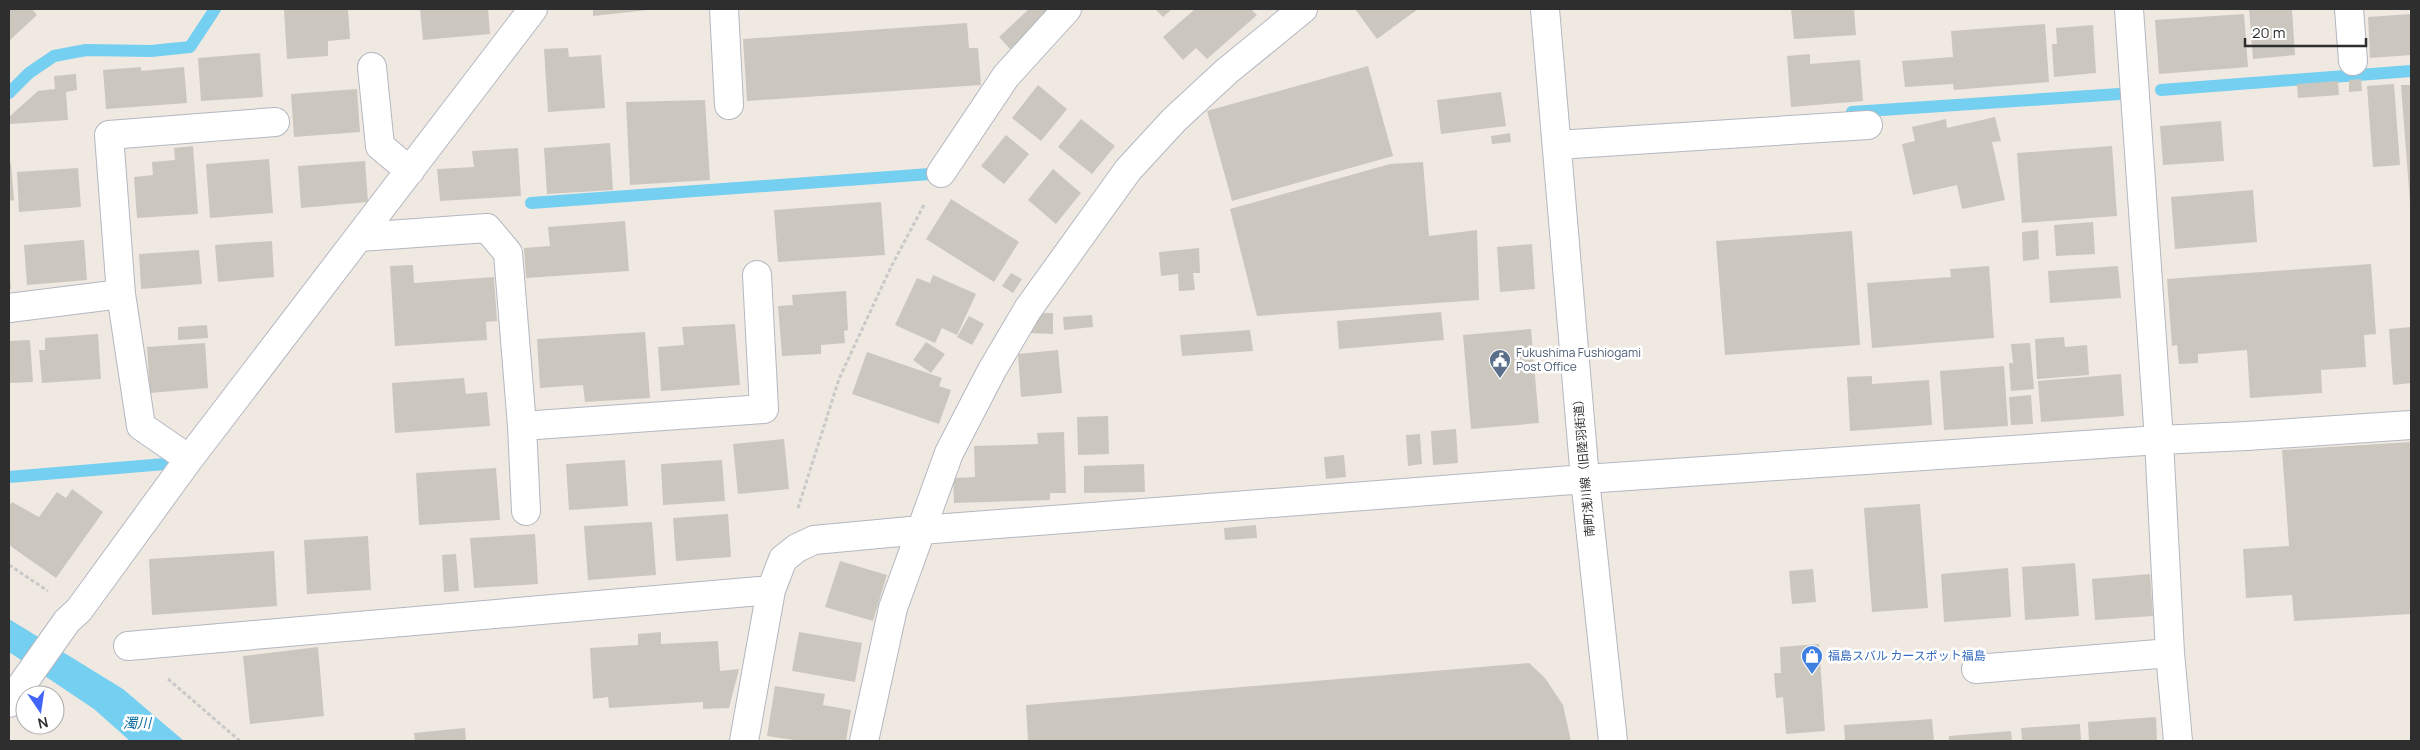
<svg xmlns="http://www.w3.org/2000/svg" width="2420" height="750" viewBox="0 0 2420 750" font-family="Manrope,'Noto Sans JP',sans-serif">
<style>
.water{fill:#75cff0}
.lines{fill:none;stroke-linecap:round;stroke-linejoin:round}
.stream{stroke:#75cff0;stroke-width:12}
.building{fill:#cbc7bf}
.minor-casing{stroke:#b4b7c1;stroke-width:30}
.path{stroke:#c9c9c9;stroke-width:3;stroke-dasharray:4 2.5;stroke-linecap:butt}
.minor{stroke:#fff;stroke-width:28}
.labels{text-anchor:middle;stroke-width:5;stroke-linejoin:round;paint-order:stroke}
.service-label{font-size:12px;fill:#4e5e75;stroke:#fff;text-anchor:start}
.street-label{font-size:12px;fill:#2e2e2e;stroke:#fff}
.shop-label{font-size:12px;fill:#366cbe;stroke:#fff;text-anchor:start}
.water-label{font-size:14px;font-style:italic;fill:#0d6fa3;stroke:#fff}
</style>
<rect width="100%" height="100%" fill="#efe9e1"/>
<path class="water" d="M 9,619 L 123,689 L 184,741 L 130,741 L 94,709 L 9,652 Z"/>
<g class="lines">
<path class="stream" d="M 2161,90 L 2411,71
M 9,93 L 29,73 L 54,56 L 86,50 L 151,51 L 190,47 L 215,9
M 1852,112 L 2119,94
M 531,203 L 930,174
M 9,477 L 165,464"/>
</g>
<path class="building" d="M 9,9 L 32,9 L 37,15 L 9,41 Z
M 284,9 L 348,9 L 350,39 L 328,41 L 328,56 L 287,59 Z
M 420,9 L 488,9 L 490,34 L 423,40 Z
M 593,9 L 648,9 L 648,10 L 593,16 Z
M 1029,9 L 1049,9 L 1051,11 L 1010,49 L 999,37 Z
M 1155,9 L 1172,9 L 1163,17 Z
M 1195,9 L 1251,9 L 1257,15 L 1207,59 L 1196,48 L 1183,60 L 1163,37 Z
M 1355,9 L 1418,9 L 1377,39 Z
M 1791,9 L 1854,9 L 1856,35 L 1794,39 Z
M 2249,9 L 2292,9 L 2295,55 L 2253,59 Z
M 2244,14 L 2248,67 L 2159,74 L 2155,20 Z
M 2411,14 L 2411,55 L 2370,58 L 2368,17 Z
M 967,23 L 969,48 L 978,48 L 981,85 L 747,101 L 743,39 Z
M 2045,24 L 2049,82 L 1954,90 L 1953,84 L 1905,87 L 1902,61 L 1953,57 L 1951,31 Z
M 2093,25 L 2096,73 L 2054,77 L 2052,44 L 2057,44 L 2056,28 Z
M 568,48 L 569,57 L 601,55 L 605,108 L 548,112 L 544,49 Z
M 260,53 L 263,97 L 201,101 L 198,58 Z
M 1810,54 L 1810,64 L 1860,60 L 1863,101 L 1791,107 L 1787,56 Z
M 1368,66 L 1393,156 L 1232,201 L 1207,111 Z
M 141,67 L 141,71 L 184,67 L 187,103 L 106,109 L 103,70 Z
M 76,74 L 77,90 L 66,92 L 68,120 L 10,124 L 10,116 L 38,91 L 55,89 L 54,76 Z
M 2361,79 L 2362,91 L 2349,92 L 2349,80 Z
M 2338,81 L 2339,95 L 2298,98 L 2297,84 Z
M 2394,84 L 2400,165 L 2373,167 L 2367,86 Z
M 1038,85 L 1067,109 L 1041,141 L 1012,118 Z
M 2401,85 L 2411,85 L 2411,203 L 2410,203 Z
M 357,89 L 360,132 L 294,137 L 291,94 Z
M 1501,92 L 1506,126 L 1441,134 L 1437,100 Z
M 705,100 L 710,180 L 630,185 L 626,102 Z
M 1995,117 L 2001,141 L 1992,142 L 2005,200 L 1962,209 L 1957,185 L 1913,195 L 1902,144 L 1915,141 L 1912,127 L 1946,119 L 1947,128 Z
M 1081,119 L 1115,146 L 1092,174 L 1058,147 Z
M 2221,121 L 2224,161 L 2163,165 L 2160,126 Z
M 1510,133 L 1511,142 L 1492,144 L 1491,136 Z
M 1006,135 L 1029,154 L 1004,184 L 981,166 Z
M 610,143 L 613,190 L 547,194 L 544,148 Z
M 193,146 L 198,214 L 137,218 L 134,177 L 153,175 L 152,162 L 175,160 L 174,148 Z
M 2112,146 L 2117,216 L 2022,223 L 2017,153 Z
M 518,148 L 521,196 L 440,201 L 437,169 L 474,167 L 472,151 Z
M 269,159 L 273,213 L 210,218 L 206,164 Z
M 365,161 L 368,202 L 301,208 L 298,166 Z
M 1423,162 L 1429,236 L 1477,230 L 1479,300 L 1257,316 L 1230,209 L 1390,164 Z
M 9,163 L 11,163 L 14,200 L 9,201 Z
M 78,168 L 81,207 L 19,212 L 17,172 Z
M 1053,169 L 1081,193 L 1056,224 L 1028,200 Z
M 2253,190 L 2257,242 L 2175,249 L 2171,197 Z
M 951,199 L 1019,242 L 994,282 L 926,239 Z
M 881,202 L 885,255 L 778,262 L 774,210 Z
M 625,221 L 629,271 L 526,278 L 524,248 L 550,246 L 548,227 Z
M 2093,222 L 2095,254 L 2056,256 L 2054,225 Z
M 2038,230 L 2039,259 L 2023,261 L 2022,232 Z
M 1852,231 L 1860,345 L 1725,355 L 1716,241 Z
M 84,240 L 87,280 L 27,285 L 24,245 Z
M 272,241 L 274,277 L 218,282 L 215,245 Z
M 1532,244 L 1535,289 L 1500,292 L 1497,247 Z
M 1199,248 L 1200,273 L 1193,273 L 1195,290 L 1179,291 L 1178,274 L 1161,276 L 1159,252 Z
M 199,250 L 202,284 L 141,289 L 139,254 Z
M 2371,264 L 2376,334 L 2364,335 L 2366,367 L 2321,370 L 2322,393 L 2250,398 L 2247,350 L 2198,354 L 2198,363 L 2179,364 L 2177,345 L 2172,346 L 2167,279 Z
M 413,265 L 414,283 L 494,277 L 497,321 L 486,322 L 487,340 L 395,346 L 390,266 Z
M 1989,266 L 1994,338 L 1872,348 L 1867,283 L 1951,277 L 1950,269 Z
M 2118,266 L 2121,298 L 2050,303 L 2048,271 Z
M 1011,273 L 1022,279 L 1013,293 L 1002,286 Z
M 933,275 L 976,294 L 957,335 L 942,328 L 935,343 L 895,325 L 917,278 L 930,283 Z
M 9,276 L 10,276 L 11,289 L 9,289 Z
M 846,291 L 848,330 L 844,331 L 845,343 L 821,345 L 821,354 L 782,356 L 778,306 L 793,305 L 792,295 Z
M 1441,312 L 1444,340 L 1339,349 L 1337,321 Z
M 1042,313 L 1053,313 L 1053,334 L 1029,333 Z
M 1092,315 L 1093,327 L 1064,330 L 1063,317 Z
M 969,316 L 984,324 L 972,345 L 957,337 Z
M 735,324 L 740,385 L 661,391 L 658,347 L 684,345 L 682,327 Z
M 207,325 L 208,338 L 178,340 L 178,327 Z
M 2411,327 L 2411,383 L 2393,385 L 2389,329 Z
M 1531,329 L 1539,423 L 1471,429 L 1463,335 Z
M 1250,330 L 1253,351 L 1182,356 L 1180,335 Z
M 645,332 L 650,398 L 585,402 L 583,385 L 540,388 L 537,339 Z
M 98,334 L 101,379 L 42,383 L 39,350 L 45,350 L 45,338 Z
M 2064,337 L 2065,347 L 2087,345 L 2089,375 L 2037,379 L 2035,339 Z
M 30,340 L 33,382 L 9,383 L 9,341 Z
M 926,342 L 945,354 L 931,373 L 913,360 Z
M 205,343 L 208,388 L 150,393 L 147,347 Z
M 2030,343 L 2034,389 L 2011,391 L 2009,363 L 2013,363 L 2011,344 Z
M 1058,350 L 1062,393 L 1021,397 L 1018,354 Z
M 867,352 L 942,378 L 939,386 L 951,390 L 939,424 L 852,394 Z
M 2004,366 L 2008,426 L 1944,430 L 1940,371 Z
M 2121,374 L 2124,416 L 2041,422 L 2038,381 Z
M 1872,376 L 1872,384 L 1929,380 L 1932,425 L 1850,431 L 1847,377 Z
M 464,378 L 466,394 L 487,392 L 490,426 L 395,433 L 392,383 Z
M 2031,395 L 2033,424 L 2011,425 L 2009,397 Z
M 1108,416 L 1109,454 L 1078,455 L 1077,417 Z
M 1456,429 L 1458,463 L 1433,465 L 1431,431 Z
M 1064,432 L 1066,493 L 1050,493 L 1050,500 L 954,503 L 953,478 L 975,477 L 974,446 L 1038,444 L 1037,433 Z
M 1420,434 L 1422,464 L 1408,466 L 1406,435 Z
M 784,439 L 789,489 L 738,494 L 733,444 Z
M 2411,442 L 2411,614 L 2294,621 L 2292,595 L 2246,598 L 2243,549 L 2289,546 L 2282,450 Z
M 1344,455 L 1346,477 L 1326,479 L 1324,457 Z
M 625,460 L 628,506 L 569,510 L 566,464 Z
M 722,460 L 725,501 L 663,505 L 661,464 Z
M 1144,464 L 1145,492 L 1084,493 L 1084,466 Z
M 496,468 L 500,520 L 419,525 L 416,473 Z
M 72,489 L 103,512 L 56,578 L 9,545 L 9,506 L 12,502 L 39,517 L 57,492 L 66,498 Z
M 1920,504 L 1928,608 L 1872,612 L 1864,508 Z
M 728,514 L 731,557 L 676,561 L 673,518 Z
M 652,522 L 656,575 L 588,580 L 584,526 Z
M 1256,525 L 1257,538 L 1225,540 L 1224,528 Z
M 535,534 L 538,584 L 474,588 L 470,538 Z
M 368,536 L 371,590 L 307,594 L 304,540 Z
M 274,551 L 277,606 L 152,615 L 149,559 Z
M 456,554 L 459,591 L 444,592 L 442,555 Z
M 840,561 L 887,575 L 873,621 L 825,607 Z
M 2075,563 L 2079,616 L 2025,620 L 2022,567 Z
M 2008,568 L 2011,617 L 1944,622 L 1941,574 Z
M 1813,569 L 1816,602 L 1792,604 L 1789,571 Z
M 2150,574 L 2153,616 L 2095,620 L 2092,579 Z
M 661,632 L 661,644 L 718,641 L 720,671 L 739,669 L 729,708 L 703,709 L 703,702 L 609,708 L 608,697 L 593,699 L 590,648 L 638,645 L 638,634 Z
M 799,632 L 862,643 L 855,682 L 792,671 Z
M 1819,644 L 1825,731 L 1786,734 L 1783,697 L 1776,698 L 1774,673 L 1781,673 L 1780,647 Z
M 318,647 L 324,716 L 250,724 L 243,656 Z
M 1529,663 L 1545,678 L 1563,705 L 1571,741 L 1028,741 L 1026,705 Z
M 775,686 L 825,694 L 823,705 L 851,710 L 846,741 L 800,741 L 767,736 Z
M 2156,717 L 2157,741 L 2089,741 L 2088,722 Z
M 1932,719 L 1934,741 L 1845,741 L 1844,725 Z
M 2080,724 L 2081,741 L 2022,741 L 2021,728 Z
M 465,728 L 466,741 L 415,741 L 414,733 Z
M 2011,731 L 2012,741 L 1949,741 L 1949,736 Z"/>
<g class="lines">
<g class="minor-casing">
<path id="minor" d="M 724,9 L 729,105
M 1545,9 L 1585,479 L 1613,741
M 2129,9 L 2159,440 L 2170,653 L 2178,741
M 2349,9 L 2353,61
M 372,67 L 380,146 L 410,171
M 1557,145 L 1868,125
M 941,173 L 1006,76 L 1067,9
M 360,237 L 487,228 L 508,253 L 522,426 L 526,511
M 9,308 L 121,294
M 522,426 L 764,409 L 757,275
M 189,459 L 141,426 L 121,294 L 109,135 L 275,122
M 128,646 L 771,590
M 1976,669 L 2170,653
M 9,703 L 67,621 L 79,610 L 189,459 L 533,9
M 744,741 L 771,590 L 783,559 L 797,548 L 814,540 L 921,530 L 1585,479 L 2159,440 L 2247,436 L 2411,425
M 864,741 L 893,608 L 949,453 L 992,370 L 1028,309 L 1128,170 L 1174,120 L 1227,71 L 1303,9"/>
</g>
<path class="path" d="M 798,508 L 839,379 L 891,267 L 925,203
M 9,565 L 48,591
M 168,679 L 240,741"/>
<use href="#minor" class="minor"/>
</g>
<defs>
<g id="civic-pin" transform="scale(1.125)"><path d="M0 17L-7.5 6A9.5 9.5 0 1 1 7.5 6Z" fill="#5c6f8a" stroke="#fff"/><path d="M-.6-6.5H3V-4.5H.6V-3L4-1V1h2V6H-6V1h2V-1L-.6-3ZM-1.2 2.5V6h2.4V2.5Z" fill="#fff"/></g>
<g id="shop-pin" transform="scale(1.125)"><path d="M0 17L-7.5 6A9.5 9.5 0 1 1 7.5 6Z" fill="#3f7fe0" stroke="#fff"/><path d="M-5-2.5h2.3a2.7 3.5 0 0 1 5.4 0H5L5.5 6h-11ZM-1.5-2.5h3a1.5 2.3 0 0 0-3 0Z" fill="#fff"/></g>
</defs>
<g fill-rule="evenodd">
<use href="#civic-pin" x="1500" y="360"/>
<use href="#shop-pin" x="1812" y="656"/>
</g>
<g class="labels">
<g class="service-label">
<text x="1516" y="357">Fukushima Fushiogami<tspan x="1516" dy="14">Post Office</tspan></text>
</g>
<g class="street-label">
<text transform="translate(1584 465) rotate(-95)" y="4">南町浅川線（旧陸羽街道）</text>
</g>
<g class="shop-label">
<text x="1828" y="660">福島スバル カースポット福島</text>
</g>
<g class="water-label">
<text x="137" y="728">濁川</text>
</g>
</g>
<rect width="2420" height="750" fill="none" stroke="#2e2e2e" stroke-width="20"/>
<g transform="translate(40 710) rotate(167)"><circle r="24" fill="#ffffff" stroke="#ababab"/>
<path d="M0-4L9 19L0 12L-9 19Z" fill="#4264fb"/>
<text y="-8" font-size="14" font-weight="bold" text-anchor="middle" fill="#2e2e2e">N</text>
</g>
<path d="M2245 38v8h121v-8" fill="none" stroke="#2e2e2e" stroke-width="2.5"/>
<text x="2252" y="38" font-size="15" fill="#2e2e2e" stroke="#ffffff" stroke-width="4" paint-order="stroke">20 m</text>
</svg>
